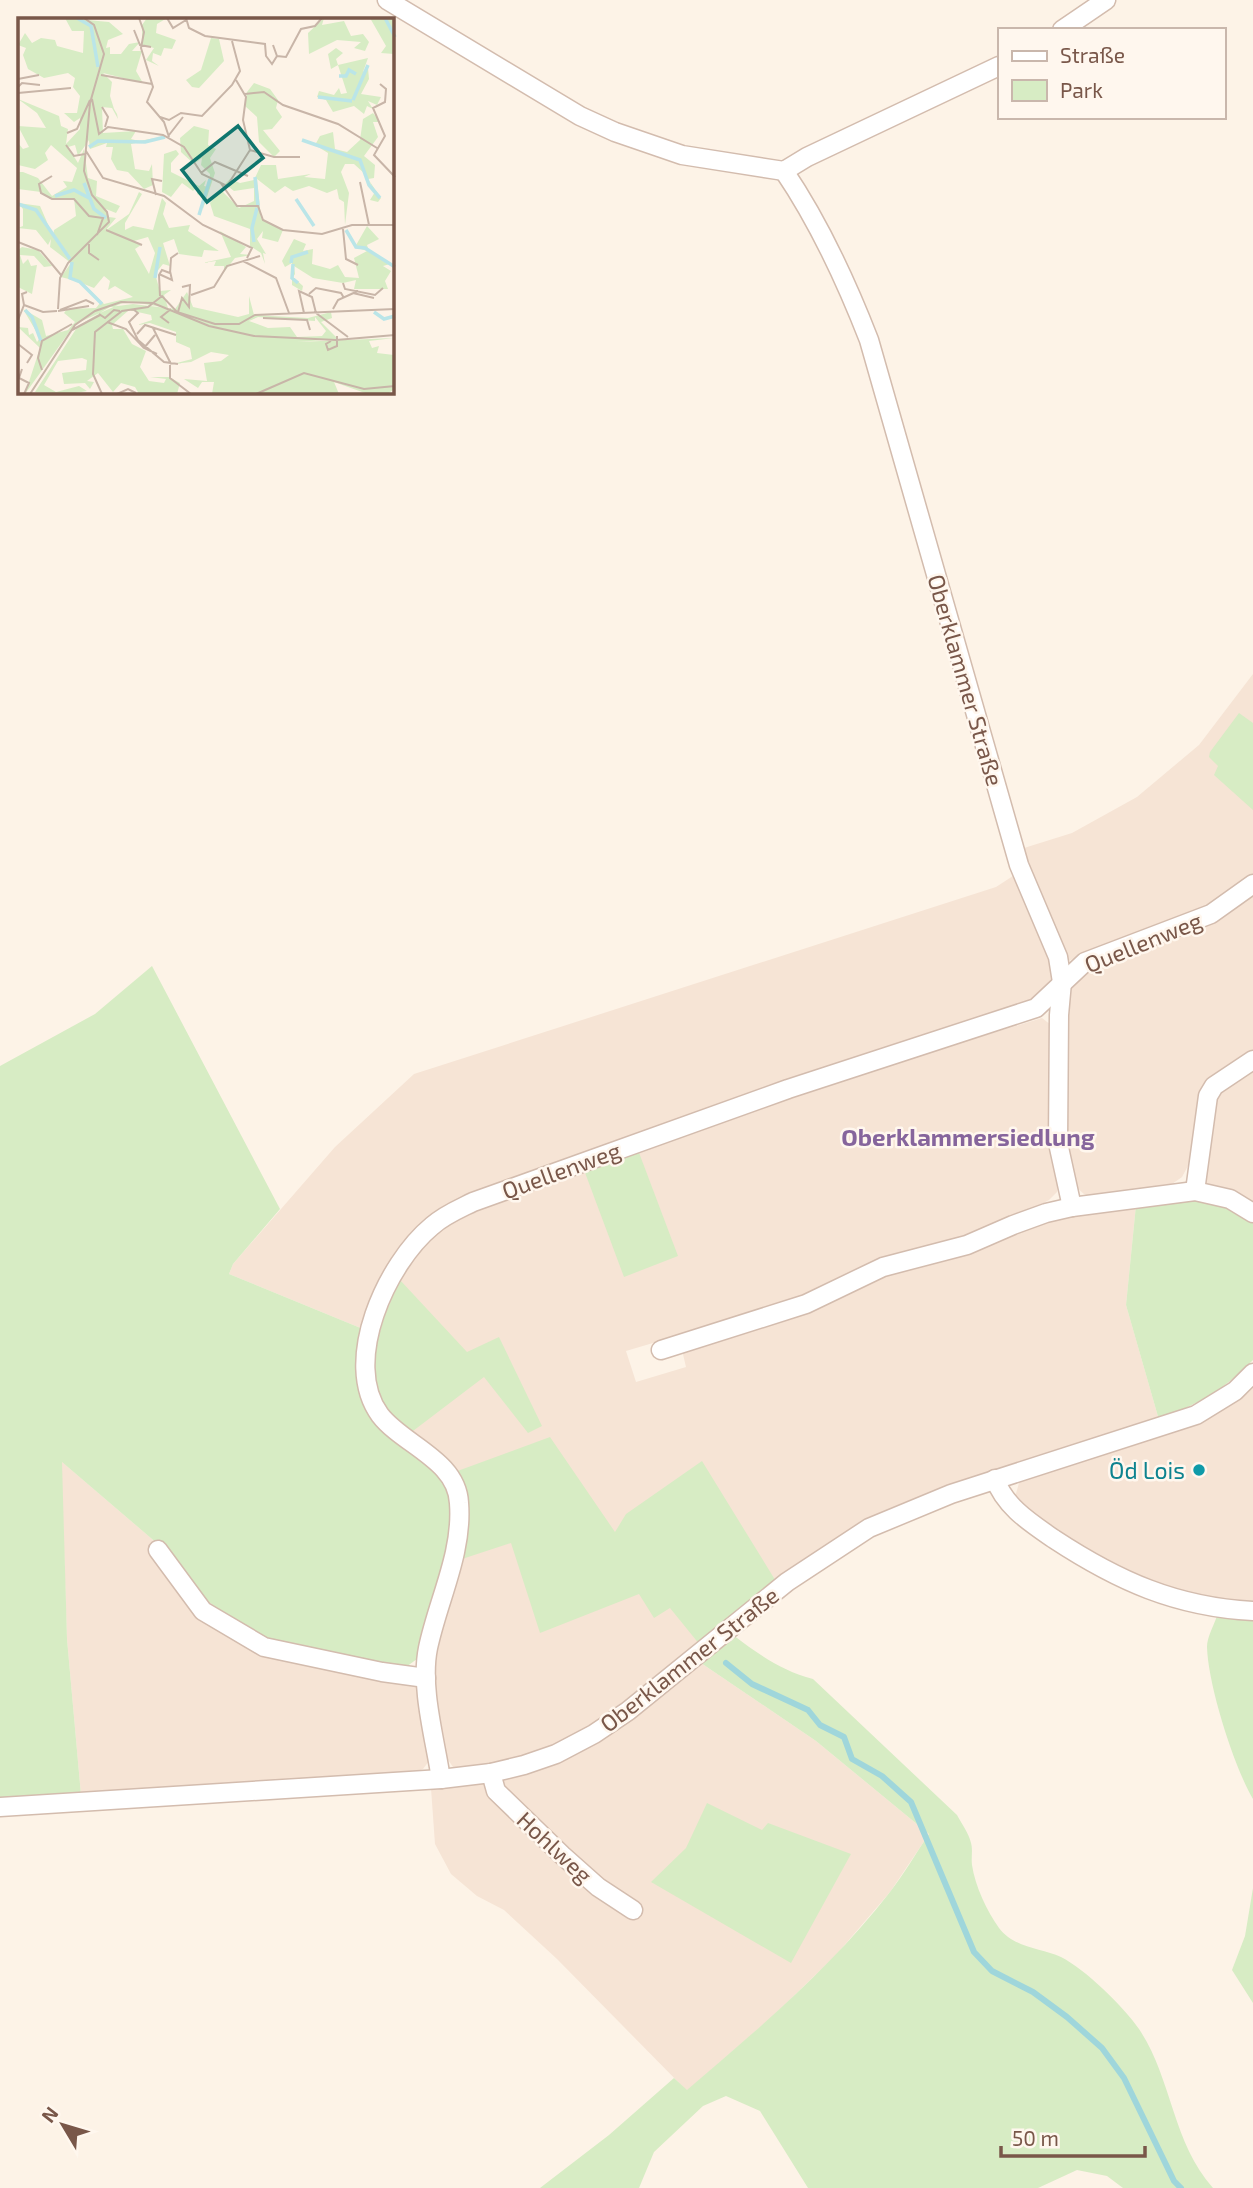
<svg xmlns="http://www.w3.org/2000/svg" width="1253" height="2188" font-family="'Exo 2',sans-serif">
<rect width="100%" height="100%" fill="#fdf3e7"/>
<g fill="#f6e4d5">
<path d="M1253 674V875L1227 896 1193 914 1068 961 1034 883 1024 848 1072 833 1137 797 1199 745Z"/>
<path d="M1016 874 1051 961 1055 979 1041 996 1023 1006 429 1220 363 1329 229 1274 233 1264 335 1147 414 1074 996 887Z"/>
<path d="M1253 895V1052L1204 1083 1189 1164 1182 1177 1172 1184 1161 1185 1094 1198 1084 1194 1074 1185 1065 1158 1068 991 1075 978 1092 966 1202 926Z"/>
<path d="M1042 1018 1051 1025 1059 1182 1057 1192 1049 1200 1017 1217 764 1310 626 1351 636 1382 686 1367 682 1350 837 1290 1034 1223 1136 1205 1126 1305 1159 1420 893 1509 620 1710 561 1743 515 1760 466 1769 453 1767 444 1754 435 1698 436 1650 464 1498 402 1429 385 1315 397 1285 417 1253 443 1228 476 1210 701 1128 852 1076Z"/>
<path d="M1253 1068V1205L1203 1186 1218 1089Z"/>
<path d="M1253 1385V1605L1175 1594 1127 1575 1042 1524 1015 1497 1019 1483 1027 1477Z"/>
<path d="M61 1461 159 1545 421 1689 429 1761 423 1769 411 1774 81 1795 67 1639Z"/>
<path d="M701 1663 816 1741 929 1834 890 1892 836 1955 772 2017 687 2091 557 1959 504 1910 477 1896 451 1874 435 1844 431 1788 520 1774Z"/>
</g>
<g fill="#d7ecc4">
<path d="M1239 713 1253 723V810L1214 775 1218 766 1209 757 1210 752Z"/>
<path d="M152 966 280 1209 233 1264 229 1274 363 1329C356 1359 354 1400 376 1425 388 1439 406 1446 419 1457 439 1472 453 1495 454 1520 454 1558 429 1621 417 1659L406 1667H385L259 1639 201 1596 159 1545 62 1462 67 1639 81 1795 0 1801V1066L95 1014Z"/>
<path d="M638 1150 678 1256 624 1277 584 1170Z"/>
<path d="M1182 1198 1233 1209 1253 1221V1360C1223 1391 1198 1403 1159 1420L1126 1305 1136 1205Z"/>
<path d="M400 1280 467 1352 499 1337 542 1426 528 1433 484 1377 409 1434 388 1416 376 1393 372 1358 385 1315Z"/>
<path d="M550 1437 615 1532 626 1514 702 1461 777 1583 700 1645 670 1608 654 1618 639 1594 540 1633 511 1543 459 1560 452 1473Z"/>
<path d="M1217 1616 1253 1619V1799C1234 1767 1208 1685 1207 1647 1207 1637 1214 1625 1217 1616Z"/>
<path d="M733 1635C758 1654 782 1671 813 1679L957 1815C962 1824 969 1834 971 1843 973 1850 971 1858 972 1865 975 1886 987 1911 999 1928 1014 1948 1041 1948 1061 1957 1085 1969 1124 2007 1139 2029 1172 2078 1172 2142 1213 2188H1123L1107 2176 1077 2170 1038 2188H808L760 2111 726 2096 703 2106 654 2152 639 2188H540L609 2135 674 2078 687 2090C758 2029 832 1967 890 1892 904 1874 916 1853 929 1834L816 1741 701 1663Z"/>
<path d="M707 1803 762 1830 768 1823 851 1854 791 1963 651 1882 686 1848Z"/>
<path d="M1253 1888V2003L1232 1970 1245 1936Z"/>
</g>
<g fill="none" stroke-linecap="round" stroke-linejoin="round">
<path stroke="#9fd6db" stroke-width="6" d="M726 1663 752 1684 808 1710 820 1725 844 1737 852 1759 882 1776 911 1802 974 1952 992 1971 1033 1992 1067 2017 1102 2048 1124 2078 1174 2181 1181 2188"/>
<defs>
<g id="minor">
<path d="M387 0 580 116 615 132 682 155 784 171 807 157 999 66"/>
<path d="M1062 30 1106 0"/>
<path d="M784 171C820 224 846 281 869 340L1019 865 1058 957 1062 982 1059 1015 1058 1143 1072 1207 1195 1191 1230 1199 1253 1213"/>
<path d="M1195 1191 1208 1096 1214 1086 1253 1060"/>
<path d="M661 1350 806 1304 883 1267 967 1245 1013 1225 1046 1213 1072 1207"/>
<path d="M995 1479C1005 1507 1031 1523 1054 1539 1118 1581 1176 1607 1253 1611"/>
<path d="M158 1550 203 1611 264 1647 382 1672 426 1678"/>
<path d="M491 1773 496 1791 562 1855 598 1887 633 1910"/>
<path d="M441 1779C435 1739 420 1687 428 1648 438 1600 463 1553 459 1503 457 1460 403 1445 380 1415 341 1362 387 1263 432 1226 444 1215 459 1209 473 1202L788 1089 1036 1008 1085 962 1211 914 1253 884"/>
<path d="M0 1807 441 1779 491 1773 524 1765 556 1754 594 1734 628 1711 787 1582 869 1528 951 1494 1196 1415 1235 1391 1253 1373"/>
</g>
</defs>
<use href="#minor" stroke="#d3bcae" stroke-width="21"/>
<use href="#minor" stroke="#fff" stroke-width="18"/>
</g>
<circle fill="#0f9aa8" stroke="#fff7ee" stroke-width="2.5" cx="1199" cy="1470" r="7"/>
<g text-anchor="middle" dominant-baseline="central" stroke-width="5" stroke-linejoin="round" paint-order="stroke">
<g font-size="23" fill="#795749" stroke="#fff7ee">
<text transform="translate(966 680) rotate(74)">Oberklammer Straße</text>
<text transform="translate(1143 942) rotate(-22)">Quellenweg</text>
<text transform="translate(561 1170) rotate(-20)">Quellenweg</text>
<text transform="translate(689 1659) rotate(-38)">Oberklammer Straße</text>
<text transform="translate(555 1847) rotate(43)">Hohlweg</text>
</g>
<g font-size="23" fill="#0d838f" stroke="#fff7ee" text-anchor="end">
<text x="1185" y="1470">Öd Lois</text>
</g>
<g font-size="24" font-weight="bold" fill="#86659c" stroke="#fff7ee">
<text x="968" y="1136">Oberklammersiedlung</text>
</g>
</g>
<g transform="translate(18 18)">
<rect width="376" height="376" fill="#fdf3e7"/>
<path d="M47 0 91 4 105 16 90 22 88 30 92 29V36H103L111 26 122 24 114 33H124L118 53 125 65 85 55 94 64 92 78 96 91 99 96 100 101 94 90 84 89 85 115 118 113 113 121 121 123 148 118 113 126 117 151 131 153 134 146 135 167 126 171 110 154 99 152 93 141 95 129H88L89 125 72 131 73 141 71 122 60 138 57 127 50 129 60 145 66 131 70 160 79 163 78 178 102 188 98 195 88 191 91 199 98 200 87 213 111 196 121 174 124 176 107 205V212L115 208 135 212 144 180 148 185 145 196 151 210 172 207 170 213 201 233 186 232 184 239 175 238 161 236 156 221 145 225 152 248 145 246 137 256 142 273 153 272 146 277 150 290 109 283 57 306 7 376 22 330 0 309 10 310 11 317 15 315 19 324 22 320 5 291 24 302 28 318 50 312 57 304 46 295 49 291 78 290 82 285 62 264 43 259 53 245 32 229 33 221 30 227 18 212 0 210 5 208V191L0 185 22 188 35 218 36 212 58 198 56 180 32 181 23 174 0 171V154H5L20 160 34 178 49 169 45 163 54 164 59 150 33 127 27 135 30 142 17 151 0 147V125L5 131 11 129 0 108 28 110 19 95 0 81 41 98 43 108 50 111 48 126 62 111V100L56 104 46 95H59L62 78 55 69 57 60 50 55 26 60 10 51 5 37 8 30 0 27 7 15 14 25 23 20 37 22 39 28 65 35 66 13H54ZM130 219 137 235 131 256 117 231 123 227 116 223ZM86 258 92 263 90 272 97 268 115 279 86 286 66 266 76 270ZM129 0H149L139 6 138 15 158 22 154 31 146 30 143 38 135 35 134 43 141 48 128 42 136 30 124 27V7ZM306 0 304 7 326 3 333 18 345 16 351 24 347 33 336 30 343 24 319 22 291 36 290 15ZM352 0H376V36L363 35 368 28ZM193 20 201 21 206 43 181 70 174 69 168 62 183 52ZM318 30 325 35 318 41 320 47 350 40 345 54 350 50 351 61 343 76 363 79 359 87 350 83 355 91 349 88 346 96 336 88 315 94 308 82 299 79 301 73 316 77 321 70 323 76 329 75 320 47 313 51 310 36ZM236 65 252 71 260 82 258 90 264 99 254 111 245 112 262 133 256 139 241 124 239 99 227 88 229 74ZM355 95 362 104H355L360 119 346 138 357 147 356 160 350 161 363 180 360 184 352 182 357 174 347 156 336 146H327L323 154 331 175 327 207 326 184 321 181 319 171 309 175 291 168 275 173 267 168 257 175 239 161 243 200 265 212 260 224 244 220 245 213 239 221 248 236 245 235 247 246 243 235 232 228V211L196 198 192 185 203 172 221 190 236 183V170L216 173 207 166 212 161 222 165 236 162 243 147H258L260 161 293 156 286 159 307 161 310 135 297 127 302 118 315 114 317 131 329 134 342 122 345 101ZM176 108 191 112 190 127 198 131 192 140 197 155 185 191 186 180 179 176 180 168 175 173 164 165 153 179 144 174 146 136 158 132 161 136 153 145V154L181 168 188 162 186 168 191 169 192 156 183 147 184 140 176 146 163 134 162 120ZM349 208 361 221 349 227 351 233 372 246 365 248 373 253 367 263 370 271H336L338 262 325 265 295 260 276 248 277 256 275 259 285 268 284 273 274 267V245L267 249 264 243 276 221 288 226 285 233 295 231 294 246 312 251 320 247 327 259 341 260 336 240 349 233 337 229ZM202 213 228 229 222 236 233 237 217 240 206 254V248H196L198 243 184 245 213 239ZM4 229 20 232 34 248 26 249 16 238 2 237 5 246 10 241 13 248 19 247 14 276 0 269V232ZM169 274 175 289 220 299 231 296V278L236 297 290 300 313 294 314 300 303 304 320 321 279 324 376 320 351 323 354 330 361 328 359 335 376 337V371L371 375H347L316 364 321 376H194L196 364H184L180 370 166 361 189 363 186 345 203 343 211 337 193 334 173 344 155 346 174 341 172 330 158 324V314L132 305 119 307 134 302 133 297 111 292 94 307 95 311H105L114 326 128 333 122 349 131 363 146 365 148 361 132 359H151L162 365 159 376H121L117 369 103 365 95 374 80 355 69 363 76 364 72 371 67 365 46 366 44 355 68 352 69 342 64 340 40 343 26 367 38 374 61 368 69 373 52 376 17 374 60 308 92 289 115 286 157 291ZM240 299 297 303V299L308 313 304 318 279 319 272 309 250 310 231 303Z" fill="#d7ecc4" fill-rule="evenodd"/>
<path fill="none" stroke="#bae5e8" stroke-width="3.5" d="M59 0 73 8 80 49M367 0 377 19M321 58H328L331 52 338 56M300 79 334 83M335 82 350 47M284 122 342 142 351 167 362 180M71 129 80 123 127 124 147 119M237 159 240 188M66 165 76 191 88 200M37 178 56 172 71 180M278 181 296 208M0 186 18 192 52 241M181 197 192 161M328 212 338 229 347 230 377 249M236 224 234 210 239 190M54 244 52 260 62 264 84 286M273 245 274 239 290 234M275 246 274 260 280 265M137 260 142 229M7 292 14 299 23 323M356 294 366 301 377 298"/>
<path fill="none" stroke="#c8b5a8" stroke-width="2" d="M121 0 126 14 123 30 135 69 129 84 146 104 151 119M149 0 155 10 168 2M168 0 171 10 187 18 247 26 248 38 254 46 259 38M116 12 122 27 133 29M255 27 259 38 268 39 283 11 297 8 304 0M83 57 134 66M0 61 21 57M218 62 228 79 225 102 232 132 256 139H282M362 66 368 71 367 84 355 90 367 118 356 137 377 159M0 69 4 65 22 67M0 75 53 70M227 76 246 74 265 87 320 106 359 130M74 81 81 116 90 109 145 117 166 129 184 156 209 168 232 132M84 89 90 99 87 109M142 99 151 102 163 95 184 98 214 67 222 53 214 23M49 115 59 111 72 82M151 117 165 99M48 127 56 138 67 136M68 133 85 160 146 178 185 207 234 230 229 240M183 155 197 144 230 158M34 158 21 166 23 175 34 181H56L71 198 85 200 79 217M202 164 219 188H240L245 202 265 212 304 216 334 207H377M342 164 351 207M138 177 134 161 144 163M325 211 328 241 340 247M88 212 124 227M0 224 23 233 43 257M71 226V235L81 242M225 243 258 260 271 295M141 256 154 262 152 253M325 265 327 271 357 277 365 270M335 275 356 280M291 276 298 270 323 275 326 280M173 277 196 269 209 248 242 238M142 278 141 257 144 252 152 255 153 240 160 235M6 287 25 294 39 293M40 291 42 260 50 245 91 204 89 194 74 177 66 153 72 85 86 36 76 7 66 0M115 291 120 295 111 304 120 322 146 344 160 346M315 291 320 282 340 273M42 292 68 282 76 286M40 293 71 288M160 294 164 280 171 289 172 267 164 269M286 295 281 273 294 279 298 295M298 295 330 319M81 296 87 300 96 292 102 293M245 300 289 302 292 312M0 302 6 287 4 276 9 274M89 304 108 311 126 330M151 305 143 299 153 291M135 310 153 346M54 312 82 297M119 316 127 307 158 317M137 317 126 330 139 336M313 323 308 326 310 332 319 328V318M0 326 14 337 9 345M152 347V360L173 376M4 351 1 360 11 365 6 376M24 352 20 340 24 323 54 306M12 376 57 307 77 293 103 284 135 285 191 308 236 318 318 322 377 317M84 376 75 356 77 314 104 293 130 289 144 278 159 294 197 306H221L237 297 377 291M99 376 110 371 118 375M238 376 286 355 346 371 377 368"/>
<path fill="#0f766e" fill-opacity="0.15" stroke="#0f766e" stroke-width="3.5" d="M220 108 245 140 189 184 164 152Z"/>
<rect width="376" height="376" fill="none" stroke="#795749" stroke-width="3.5"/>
</g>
<rect x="998" y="28" width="228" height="91" fill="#fff7ee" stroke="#c9b7ac" stroke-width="2"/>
<rect x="1012" y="51" width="35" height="10" fill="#ffffff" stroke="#c9b7ac" stroke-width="2"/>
<text x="1060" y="63" font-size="21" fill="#795749">Straße</text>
<rect x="1012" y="80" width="35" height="21" fill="#d7ecc4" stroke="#c9b7ac" stroke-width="2"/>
<text x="1060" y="98" font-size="21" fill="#795749">Park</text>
<g transform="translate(63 2125) rotate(308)" stroke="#fff7ee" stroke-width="5" paint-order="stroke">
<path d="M0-5L12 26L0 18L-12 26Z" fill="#795749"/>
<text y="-10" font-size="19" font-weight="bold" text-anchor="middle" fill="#795749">N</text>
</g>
<path d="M1001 2146v10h144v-10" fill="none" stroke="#795749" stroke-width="3.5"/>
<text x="1012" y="2146" font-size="21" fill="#795749" stroke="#fff7ee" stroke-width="5" paint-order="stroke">50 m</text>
</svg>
